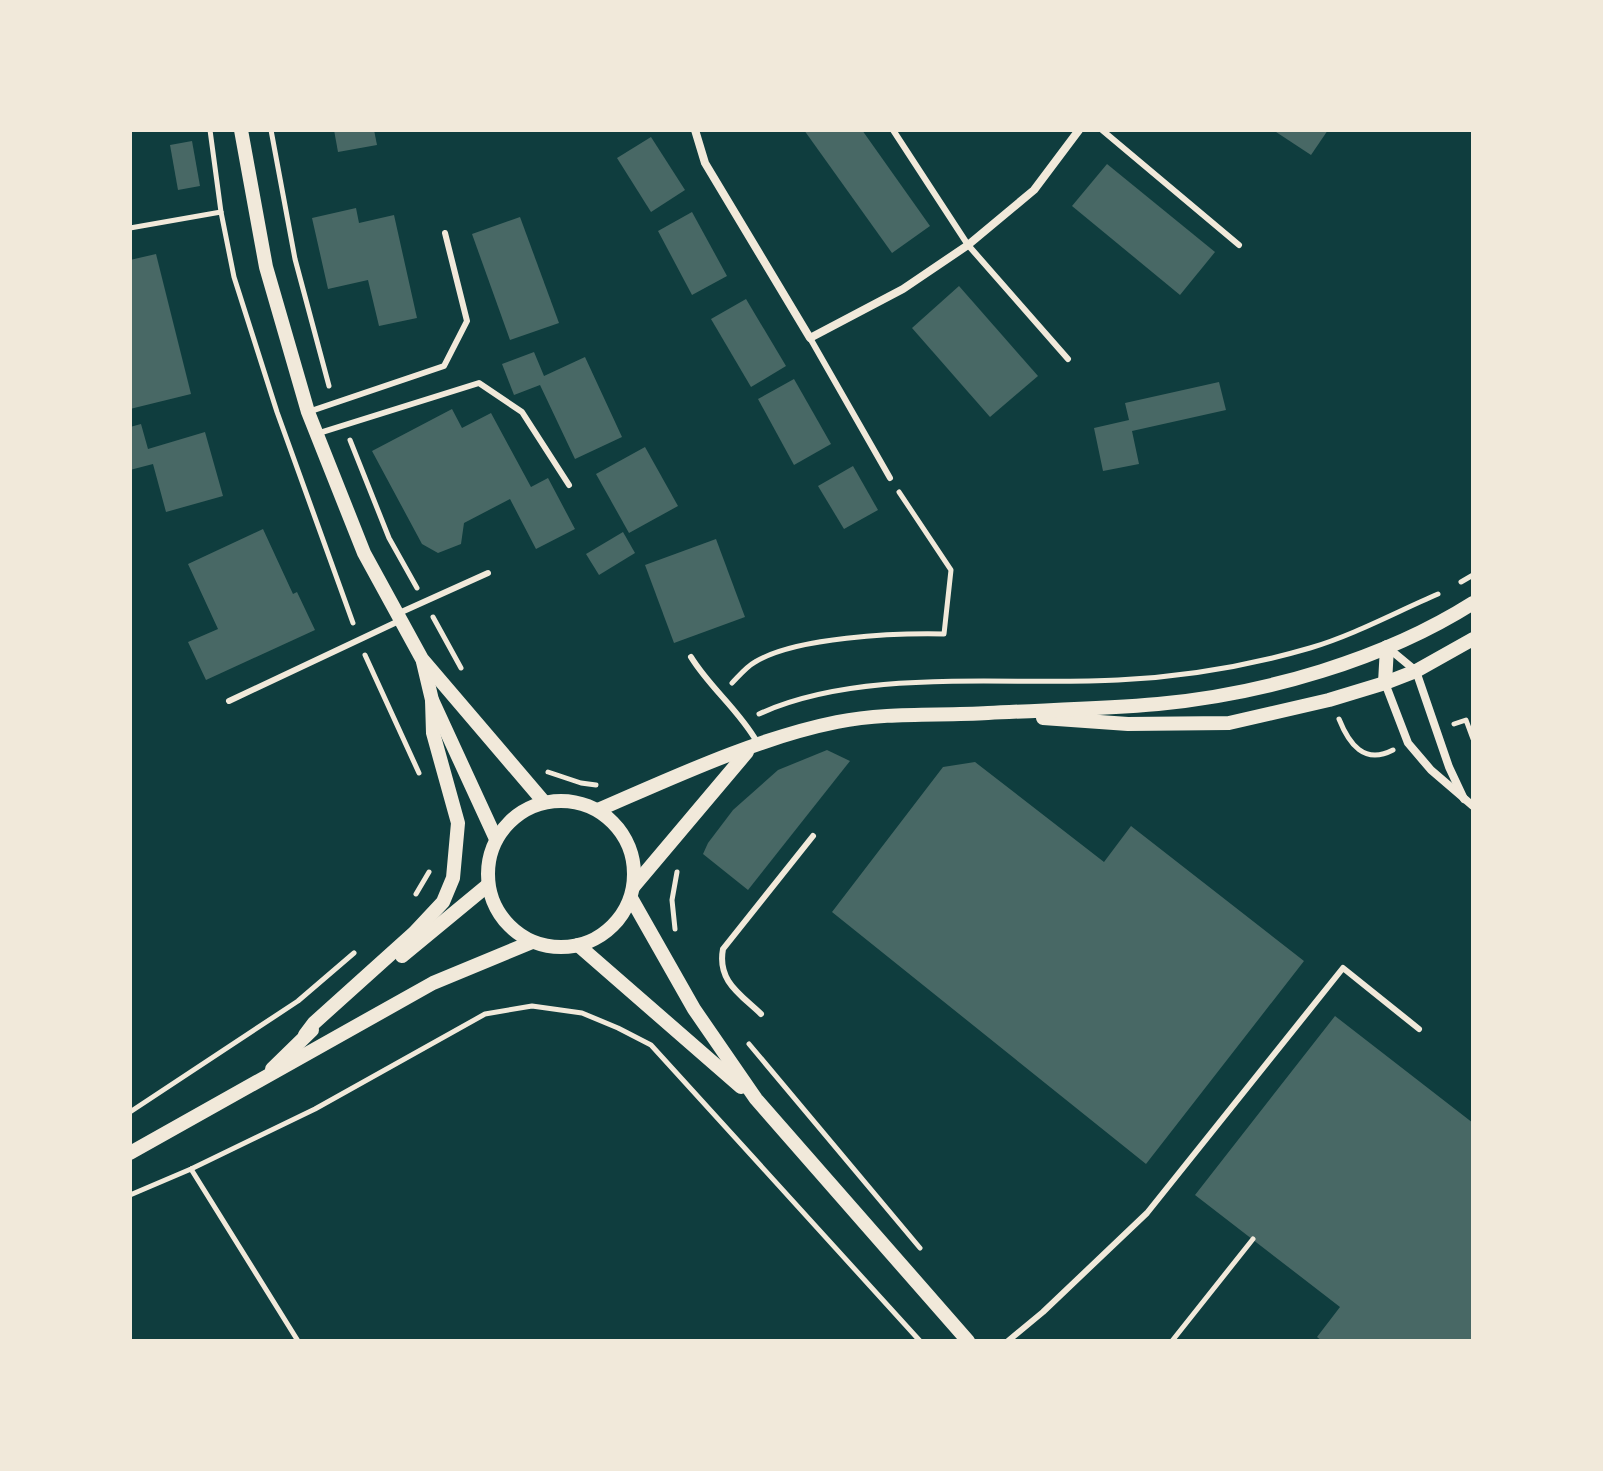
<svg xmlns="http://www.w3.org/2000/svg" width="1603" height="1471" font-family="Figtree,sans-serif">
<rect width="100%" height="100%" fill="#0f3d3e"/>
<g fill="#486865">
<path d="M334 130H374L377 145 338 152Z"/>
<path d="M804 130H862L930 226 892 253Z"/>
<path d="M1273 130H1328L1311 155Z"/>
<path d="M651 137 685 190 651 212 617 158Z"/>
<path d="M192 141 200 186 178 190 170 145Z"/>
<path d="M1107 164 1215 252 1180 295 1072 206Z"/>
<path d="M356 208 359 223 394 215 417 318 379 326 368 280 328 289 312 218Z"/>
<path d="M692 212 727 276 692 295 658 231Z"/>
<path d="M520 217 559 323 510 340 472 234Z"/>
<path d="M156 254 191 394 130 409V260Z"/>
<path d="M959 286 1038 376 990 417 912 328Z"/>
<path d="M746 299 786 366 751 387 711 319Z"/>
<path d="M534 352 544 376 585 357 622 437 575 459 540 385 514 395 502 364Z"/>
<path d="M794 379 831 444 794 465 758 399Z"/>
<path d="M1219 382 1226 410 1132 431 1139 464 1103 471 1094 428 1129 420 1125 403Z"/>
<path d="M452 409 462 428 491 413 531 487 548 478 575 529 536 549 510 499 464 523 461 544 438 553 422 544 372 451Z"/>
<path d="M141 424 148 449 205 432 223 496 166 512 153 464 130 470V427Z"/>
<path d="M645 447 678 506 629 533 596 474Z"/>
<path d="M853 466 878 510 844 529 818 486Z"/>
<path d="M263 529 293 594 297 592 315 630 206 680 188 642 218 629 188 564Z"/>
<path d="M623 532 635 553 599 575 586 554Z"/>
<path d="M716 539 745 617 674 643 645 565Z"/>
<path d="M827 750 850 761 748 890 703 854 708 843 733 810 778 770Z"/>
<path d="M975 762 1104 862 1131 826 1304 961 1146 1164 832 912 943 767Z"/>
<path d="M1335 1016 1473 1123V1341H1322L1317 1337 1340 1307 1195 1195Z"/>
</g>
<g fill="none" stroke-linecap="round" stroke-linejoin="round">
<g stroke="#f1e9da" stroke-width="5">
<path d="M210 130 221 212 234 277 277 412 353 623"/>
<path d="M271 130 295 259 329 386"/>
<path d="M130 228 221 212"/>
<path d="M350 440 389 538 417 588"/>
<path d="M1461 582 1473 575"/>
<path d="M433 617 461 668"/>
<path d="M365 655 419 773"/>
<path d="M732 683C739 676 746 667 755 662 796 637 895 633 944 634L951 570 899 492"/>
<path d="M759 714C861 667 1007 686 1118 680 1183 677 1248 666 1310 648 1354 635 1396 612 1438 594"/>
<path d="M1339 719C1349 744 1364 765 1393 750"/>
<path d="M1454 724 1466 720 1473 739"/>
<path d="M548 772 581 783 596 785"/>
<path d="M416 894 429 872"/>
<path d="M675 929 672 900 677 872"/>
<path d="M749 1044 920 1248"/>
<path d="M130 1112 298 1001 354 953"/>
<path d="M191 1169 298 1341"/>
<path d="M130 1195 191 1169 315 1109 485 1014 532 1006 582 1013 618 1028 651 1045 920 1341"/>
<path d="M1172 1341 1253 1239"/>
</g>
<g stroke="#f1e9da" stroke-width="6">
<path d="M893 130 968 245 1068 359"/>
<path d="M1102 130 1239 245"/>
<path d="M810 338 890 478"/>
<path d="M308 412 444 366 467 321 445 233"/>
<path d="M316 434 479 383 522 412 569 485"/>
<path d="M397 614 488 573"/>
<path d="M691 657C710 688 739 710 757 742"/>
<path d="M229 701 401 620"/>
<path d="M761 1014C740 994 717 981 723 949L813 836"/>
<path d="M1008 1341 1043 1312 1147 1213 1343 968 1419 1029"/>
</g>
<g stroke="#f1e9da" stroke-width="8">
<path d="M695 130 705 163 810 338 903 289 968 245 1034 190 1079 130"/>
<path d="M1387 647 1416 671 1449 767 1464 799"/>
<path d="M1385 683 1408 743 1431 770 1473 806"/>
</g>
<g stroke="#f1e9da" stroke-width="14">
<path d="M241 130 266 267 308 412 364 553 422 659 544 802"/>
<path d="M423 662 432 700 496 839"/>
<path d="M1385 683 1387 647"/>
<path d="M1043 718 1128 724 1229 723 1329 700 1385 683 1416 671 1473 639"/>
<circle cx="561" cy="874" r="73"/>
<path d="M598 810C672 778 757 738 837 722 887 712 937 716 988 713 1044 710 1101 709 1158 704 1264 694 1383 660 1473 603"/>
<path d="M634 886 747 752"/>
<path d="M631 898 694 1009 756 1099 968 1341"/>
<path d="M578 945 741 1087"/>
<path d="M402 956 488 885"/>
<path d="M305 1035 314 1023 414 933 443 902 453 878 458 823 433 733 432 700"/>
<path d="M272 1069 312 1030"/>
<path d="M130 1153 433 983 532 942"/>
</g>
</g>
<rect width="1603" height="1471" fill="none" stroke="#f1e9da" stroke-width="264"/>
</svg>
